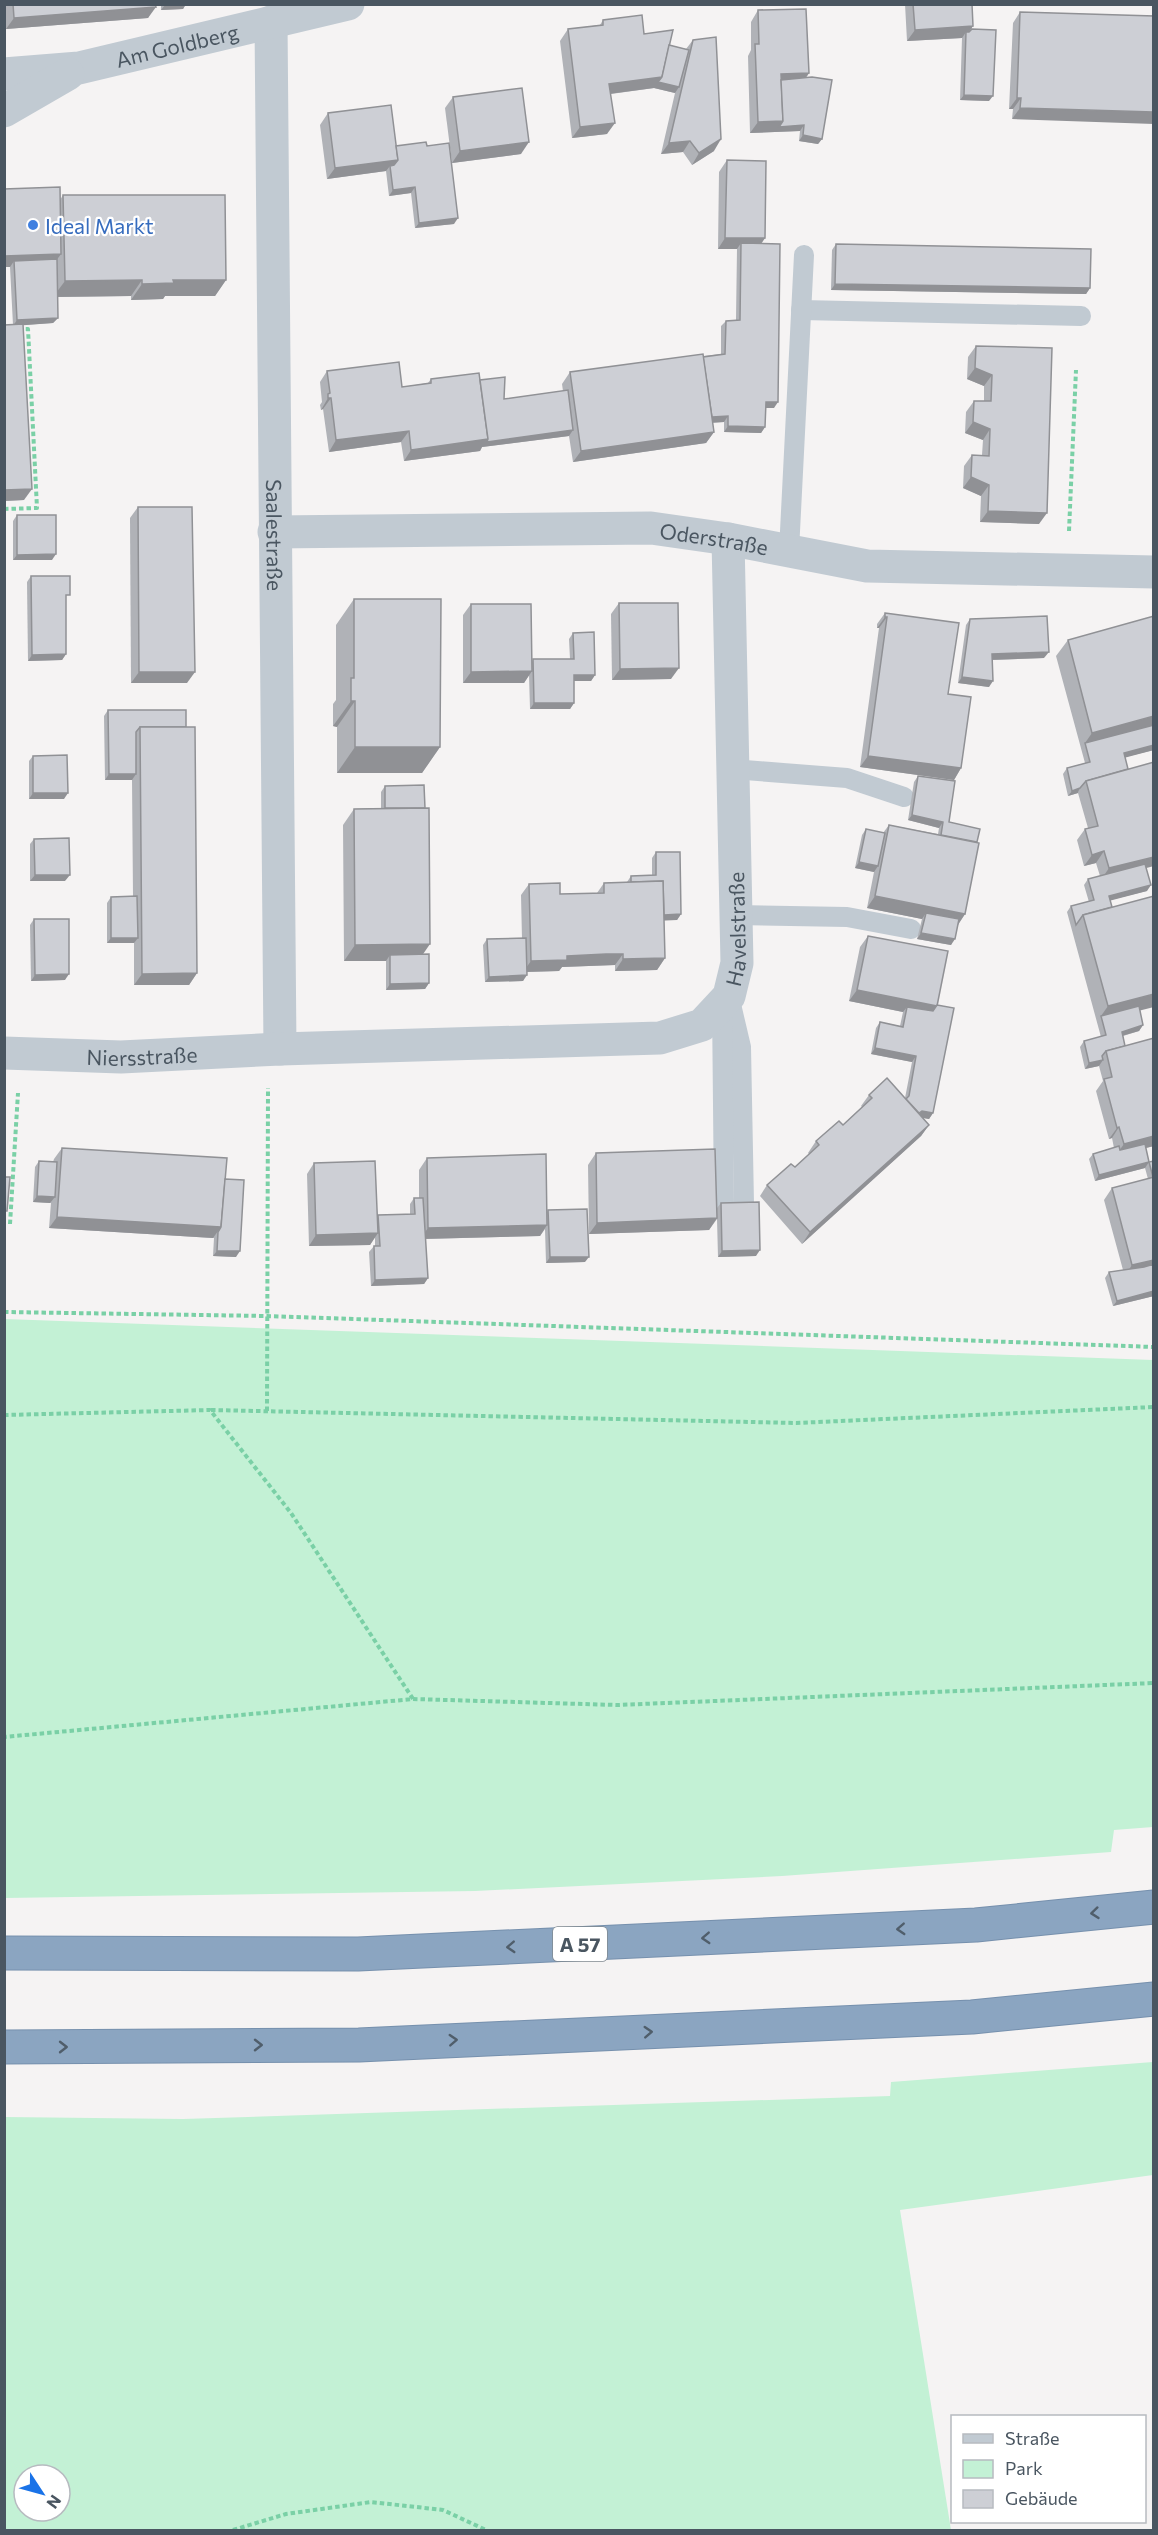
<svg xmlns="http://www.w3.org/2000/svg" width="1158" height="2535" font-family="Commissioner,sans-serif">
<rect width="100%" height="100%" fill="#f5f3f3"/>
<g fill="#c3f1d5" fill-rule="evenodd">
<path d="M5 1319 1153 1360V1827L1114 1830 1111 1852 782 1876 475 1891 5 1898Z"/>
<path d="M1153 2062V2175L900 2210 951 2530H5V2117L183 2119 890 2096 891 2082ZM24 2475H60V2511H24Z"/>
</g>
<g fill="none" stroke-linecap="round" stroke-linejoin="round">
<defs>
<g id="motorway">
<path d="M4 1953 358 1954 976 1925 1154 1907"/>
<path d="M4 2047 359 2045 972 2017 1154 1999"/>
</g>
</defs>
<use href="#motorway" stroke="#7690ad" stroke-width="35"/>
<g stroke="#7ad0a6" stroke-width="4" stroke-dasharray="4.5 3" stroke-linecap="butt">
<path d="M4 509 37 508 28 329H20"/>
<path d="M1069 531 1076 370"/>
<path d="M10 1224 18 1093"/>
<path d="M4 1312 267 1316 1154 1347"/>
<path d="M211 1410 796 1423 1154 1407"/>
<path d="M267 1411 268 1088"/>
<path d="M4 1415 210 1410 291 1513 413 1699 4 1737"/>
<path d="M413 1699 617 1705 1154 1683"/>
<path d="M233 2530 286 2514 371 2502 443 2510 486 2530"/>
</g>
<g stroke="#c1cad2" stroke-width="20">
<path d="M801 310 1081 316"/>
<path d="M789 551 804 255"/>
<path d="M732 769 847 778 904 797"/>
<path d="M736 915 847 917 911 929"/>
<path d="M729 996 741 1047 744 1204"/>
<path d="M722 1004 724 1205"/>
</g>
<g stroke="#c1cad2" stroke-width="33">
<path id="s1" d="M271 22 280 1049"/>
<path id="s2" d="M4 74 79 68 348 4"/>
<path d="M4 111 68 74"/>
<path id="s3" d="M274 532 651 528 728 539 867 566 1154 572"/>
<path id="s4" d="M4 1053 121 1057 280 1049 660 1038 702 1025 729 996 737 963 728 539"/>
</g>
<use href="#motorway" stroke="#8ba5c1" stroke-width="33"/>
</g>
<g fill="#b0b2b7">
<path d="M4 4H155L148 18 6 29Z"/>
<path d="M161 4H186L183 9 161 10Z"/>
<path d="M905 4H972V29L989 101 960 100 962 38 907 41Z"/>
<path d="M758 10 809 73 806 78 822 139 818 144 799 141 800 131 750 133 748 56 751 50V22Z"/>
<path d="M1020 12 1154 16 1012 119 1013 109H1009L1013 23Z"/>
<path d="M603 20 644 34 669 45 686 49 693 40 714 151 692 165 683 152 661 154 675 93 654 88 611 94 607 134 572 138 560 41 568 29 600 25Z"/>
<path d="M453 97 521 154 452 163 445 108Z"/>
<path d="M328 113 396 146H427L454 224 415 228 411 193 389 196 386 171 327 179 320 125Z"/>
<path d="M727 160 765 238 761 244 774 408H766L765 427 761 433 724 432V422L712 423 714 432 706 443 573 462 569 436 482 447 480 451 404 461 401 442 329 452 323 409 321 410 320 405 322 402 320 382 327 371 402 387 428 383 431 379 480 380 504 399 563 391 562 384 570 372 721 354V326L726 321 736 320 737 249H718L719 172Z"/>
<path d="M4 189 60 200 63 195 226 280 215 296H165L163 299 131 300V296L57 297 58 318 53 323 23 325 24 500 4 501V325H13L10 267H4Z"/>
<path d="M836 244 1090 288 1086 294 831 290 832 250Z"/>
<path d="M976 346 1052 348 1039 524 980 522 981 496 963 488 964 466 972 455H982L983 440 965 433 966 412 974 401H984V386L967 379 968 357Z"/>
<path d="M138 507 187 683H131L130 518Z"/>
<path d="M17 515 52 560H13V521Z"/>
<path d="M31 576 66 601V654L62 660 28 661 27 582Z"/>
<path d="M354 599 440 747 422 773H337V727L333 726V704L336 700V625Z"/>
<path d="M619 603 671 679 612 680 611 614Z"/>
<path d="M471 604 532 662 533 659H570L569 639 573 633 595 675 591 681H574V703L570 709H530L529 675 524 683H463V615Z"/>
<path d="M885 613 948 694 961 768 954 780 860 767 879 628H877V624Z"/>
<path d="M970 619 1044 658 992 660 989 687 958 683 966 625Z"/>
<path d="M1068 640 1154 750 1125 757 1146 868 1147 891 1110 900 1143 1025 1139 1031 1123 1036 1125 1046 1154 1038V1146L1146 1148 1149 1162 1154 1161V1296L1113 1306 1105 1278 1109 1272 1123 1270 1104 1200 1112 1188 1148 1179 1145 1168 1095 1181 1089 1159 1093 1154 1114 1148 1112 1138 1109 1139 1096 1091 1103 1081 1099 1066 1085 1069 1080 1047 1084 1041 1101 1037 1067 912 1071 906 1089 902 1084 885 1088 879 1100 876 1096 863 1084 866 1077 840 1085 829 1088 828 1078 793 1068 796 1063 774 1067 768 1085 763 1056 656Z"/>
<path d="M108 710 186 727 197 973 189 985H134V943H107V903L111 897 133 896 132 780H105L104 716Z"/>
<path d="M33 756 64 799H29V761Z"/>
<path d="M918 776 949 822 977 842 965 914 958 925 951 945 917 939 922 919 867 908 874 872 855 868 862 835 866 829 883 833 889 825 938 834 939 828 908 820 914 782Z"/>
<path d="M385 786 429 983 425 989 386 990V961H344L343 825 354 809 381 808V792Z"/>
<path d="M34 839 65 881H30V844Z"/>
<path d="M656 852 681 914 677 920H664L665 958 657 970 615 971V965L562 967 559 971 527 972 523 981 485 982 483 945 487 939H522L521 895 529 884 560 894 597 893 604 883 627 882 631 876 652 875V858Z"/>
<path d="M34 919 65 980 31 981 30 925Z"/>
<path d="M868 936 937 1005 933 1113 929 1119 923 1118 929 1125 921 1136 802 1244 760 1196 767 1185 795 1167 809 1154 808 1153 816 1141 843 1125 862 1107 861 1106 869 1095 905 1098 912 1062 871 1054 876 1028 880 1022 900 1026 903 1012 849 1001 860 947Z"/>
<path d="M62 1148 225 1179 236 1257 213 1256 214 1238H213L49 1228 51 1203 33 1202 35 1167 39 1161 53 1162 54 1159Z"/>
<path d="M596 1153 717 1208 721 1203 756 1256 718 1257 717 1219 709 1230 589 1234 588 1165Z"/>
<path d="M427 1158 547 1212 548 1210 585 1262 546 1263 545 1229 540 1236 425 1239 428 1278 424 1284 371 1286 369 1252 374 1246H375V1237L370 1245 309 1246 307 1174 314 1163 377 1217 378 1215 410 1214V1204L414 1198H419V1170Z"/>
</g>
<g fill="#909195">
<path d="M186 4 183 9 161 10 165 5Z"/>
<path d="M156 7 148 18 6 29 14 18Z"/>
<path d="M973 26 966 36V32L962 38 907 41 915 30Z"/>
<path d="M809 73 801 84 777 80 781 74Z"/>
<path d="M662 77 679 87 675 93 654 88 601 95 609 84Z"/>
<path d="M964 95 993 96 989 101 960 100Z"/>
<path d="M1017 98H1021L1013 109H1009Z"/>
<path d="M1020 108 1154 112V124L1012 119Z"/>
<path d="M783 121 804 125 800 131 750 133 758 122Z"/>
<path d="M615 123 607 134 572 138 580 127Z"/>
<path d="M803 135 822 139 818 144 799 141Z"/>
<path d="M721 139 714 151 692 165 699 153Z"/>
<path d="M690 141 683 152 661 154 669 143Z"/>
<path d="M529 142 521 154 452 163 460 151Z"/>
<path d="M398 160 390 170V166L386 171 327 179 335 168Z"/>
<path d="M415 187 411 193 389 196 393 190Z"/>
<path d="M458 218 454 224 415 228 419 223Z"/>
<path d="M725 238H765L757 249 741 243 737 249H718Z"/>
<path d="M61 254 53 265 14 261 10 267H4V256Z"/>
<path d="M142 280 131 296 53 297 65 281Z"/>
<path d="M173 280H226L215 296H165L163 299 131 300 142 284Z"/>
<path d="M835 284 1090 288 1086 294 831 290Z"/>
<path d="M58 318 53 323 13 326 17 320Z"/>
<path d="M975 368 992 375 984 386 967 379Z"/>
<path d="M328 398H331L323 409 321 410Z"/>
<path d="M766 402H778L774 408H762Z"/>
<path d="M728 416 724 422 703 423 707 417Z"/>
<path d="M973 422 990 429 983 440 965 433Z"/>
<path d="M728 426 765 427 761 433 724 432Z"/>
<path d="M573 430 569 436 482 447 480 451 404 461 411 450 488 439Z"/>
<path d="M409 431 401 442 329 452 336 440Z"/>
<path d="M714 432 706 443 573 462 581 451Z"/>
<path d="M971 477 989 485 981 496 963 488Z"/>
<path d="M32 489 24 500 4 501V490Z"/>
<path d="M988 511 1047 513 1039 524 980 522Z"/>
<path d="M56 554 52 560H13L17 555Z"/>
<path d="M885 617H887L879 628H877Z"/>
<path d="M1049 652 1044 658 988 660 992 654Z"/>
<path d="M66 654 62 660 28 661 32 655Z"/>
<path d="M679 668 671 679 612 680 620 669Z"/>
<path d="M532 671 524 683H463L471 672Z"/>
<path d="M139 672H195L187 683H131Z"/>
<path d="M574 675H595L591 681H570Z"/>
<path d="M962 677 993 681 989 687 958 683Z"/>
<path d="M351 701H355L337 727 333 726Z"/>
<path d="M534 703H574L570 709H530Z"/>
<path d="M1154 716V729L1085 743 1092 733Z"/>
<path d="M1154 745V750L1120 759 1124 753Z"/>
<path d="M355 747H440L422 773H337Z"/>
<path d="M868 756 961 768 954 780 860 767Z"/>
<path d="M109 774H136L132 780H105Z"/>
<path d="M1080 788 1078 792V793L1068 796 1072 791Z"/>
<path d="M33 793H68L64 799H29Z"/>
<path d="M912 815 943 822 939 828 908 820Z"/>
<path d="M1104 851 1096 863 1084 866 1092 855Z"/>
<path d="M1154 857V866L1101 880 1109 868Z"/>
<path d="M859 862 878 866 874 872 855 868Z"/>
<path d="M35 875H70L65 881H30Z"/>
<path d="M1151 885 1147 891 1105 902 1109 896Z"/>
<path d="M875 896 965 914 957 926 926 913 922 919 867 908Z"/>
<path d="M681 914 677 920 655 921 659 915Z"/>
<path d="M921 933 955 939 951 945 917 939Z"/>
<path d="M111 938H138L134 943H107Z"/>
<path d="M430 944 419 960 390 955 386 961H344L355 945Z"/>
<path d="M606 954H623L615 965 562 967 559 971 523 972 531 961 567 956Z"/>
<path d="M665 958 657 970 615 971 623 959Z"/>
<path d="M197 973 189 985H134L142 974Z"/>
<path d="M69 974 65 980 31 981 35 975Z"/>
<path d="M527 975 523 981 485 982 489 977Z"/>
<path d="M429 983 425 989 386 990 390 984Z"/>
<path d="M857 990 937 1006 929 1017 907 1007 903 1012 849 1001Z"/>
<path d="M1154 994V1007L1102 1020 1101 1016 1108 1006Z"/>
<path d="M1143 1025 1139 1031 1118 1037 1122 1032Z"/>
<path d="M875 1048 916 1056 912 1062 871 1054Z"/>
<path d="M1103 1060 1099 1066 1085 1069 1089 1063Z"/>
<path d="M922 1111 933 1113 929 1119 918 1117 910 1124Z"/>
<path d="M929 1125 921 1136 802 1244 810 1232Z"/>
<path d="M1119 1127 1112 1138 1109 1139 1117 1128Z"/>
<path d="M1154 1136V1146L1116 1155 1124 1144Z"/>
<path d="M1149 1162 1145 1168 1095 1181 1099 1175Z"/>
<path d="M37 1196 55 1197 50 1203 33 1202Z"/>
<path d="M57 1217 221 1227 213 1238 49 1228Z"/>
<path d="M717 1218 709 1230 589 1234 597 1223Z"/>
<path d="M547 1225 540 1236 420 1239 428 1228Z"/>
<path d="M378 1233 370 1245 309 1246 316 1235Z"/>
<path d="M760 1250 756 1256 718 1257 722 1251Z"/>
<path d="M217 1251H240L236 1257 213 1256Z"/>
<path d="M550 1257H589L585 1262 546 1263Z"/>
<path d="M1154 1260V1269L1124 1277 1132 1265Z"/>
<path d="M428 1278 424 1284 371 1286 375 1280Z"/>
<path d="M1154 1291V1296L1113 1306 1117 1301Z"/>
</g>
<g fill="#cdcfd5" stroke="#909195" stroke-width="1.5">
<path d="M13 4H155L156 7 14 18Z"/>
<path d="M913 4H972L973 26 915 30Z"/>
<path d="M806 9 809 73 781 74 783 121 758 122 755 44H759L758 10Z"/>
<path d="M1020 12 1154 16V112L1020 108 1021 98H1017Z"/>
<path d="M642 15 644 34 673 30 662 77 609 84 615 123 580 127 568 29 603 25V20Z"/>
<path d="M972 29 996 30 993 96 964 95 966 32H969Z"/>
<path d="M716 37 721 139 699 153 690 141 669 143 693 40Z"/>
<path d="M669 45 689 50 679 87 658 82 662 77Z"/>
<path d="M812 77 832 80 822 139 803 135 804 125 779 127 783 121 781 80Z"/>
<path d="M522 88 529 142 460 151 453 97Z"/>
<path d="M391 105 398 160 335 168 328 113Z"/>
<path d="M426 142 427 146 449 143 458 218 419 223 415 187 393 190 390 166 394 165 398 160 396 146Z"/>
<path d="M727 160 766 161 765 238H725Z"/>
<path d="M60 187 61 254 4 256V189Z"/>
<path d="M63 195H225L226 280H173L174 283 142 284V280L65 281Z"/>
<path d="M741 243 780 244 778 402H766L765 427 728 426V416L712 417 703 357 725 354 726 321 740 320Z"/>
<path d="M836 244 1091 249 1090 288 835 284Z"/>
<path d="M57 259 58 318 17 320 14 261Z"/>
<path d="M23 324 32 489 4 490V325Z"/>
<path d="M976 346 1052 348 1047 513 988 511 989 485 971 477 972 455 989 456 990 429 973 422 974 401H991L992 375 975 368Z"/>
<path d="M703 354 714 432 581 451 570 372Z"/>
<path d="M399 362 402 387 431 383V379L479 373 488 439 411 450 409 431 336 440 331 398H328V394L330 393 327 371Z"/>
<path d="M505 377 504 399 568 390 573 430 487 442 488 439 480 380Z"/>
<path d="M138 507H192L195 672H139Z"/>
<path d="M17 515H56V554L17 555Z"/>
<path d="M31 576H70V595H66V654L32 655Z"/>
<path d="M354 599H441L440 747H355V701H351V678H354Z"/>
<path d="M619 603H678L679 668 620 669Z"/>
<path d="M471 604H531L532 671 471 672Z"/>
<path d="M885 613 959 623 948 694 971 697 961 768 868 756 887 617H885Z"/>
<path d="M1047 616 1049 652 992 654 993 681 962 677 970 619Z"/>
<path d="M1154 616V716L1092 733 1068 640Z"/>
<path d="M594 632 595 675H574V703H534L533 659H574L573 633Z"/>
<path d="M108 710H186V727H140L136 732V774H109Z"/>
<path d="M1154 725V745L1124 753 1128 769 1086 781 1080 788 1072 791 1067 768 1090 762 1085 743Z"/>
<path d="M140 727H195L197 973 142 974Z"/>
<path d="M67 755 68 793H33V756Z"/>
<path d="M1154 762V857L1109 868 1104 851 1092 855 1085 829 1098 826 1086 781Z"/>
<path d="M918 776 955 781 949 822 980 829 977 842 941 835 943 822 912 815Z"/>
<path d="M424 785 425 808H385V786Z"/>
<path d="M429 808 430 944 355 945 354 809Z"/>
<path d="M889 825 979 843 965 914 875 896Z"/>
<path d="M866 829 885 833 878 866 859 862Z"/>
<path d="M69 838 70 875H35L34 839Z"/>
<path d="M656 852H680L681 914 664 915 663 881 631 882V876L656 875Z"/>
<path d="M1145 864 1151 885 1109 896 1112 907 1083 915 1076 925 1071 906 1094 900 1088 879Z"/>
<path d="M663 881 665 958 623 959V954H606L567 956V960L531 961 529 884 560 883V894L604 893V883Z"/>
<path d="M137 896 138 938H111V897Z"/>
<path d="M1154 896V994L1108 1006 1083 915Z"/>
<path d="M926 913 959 919 955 939 921 933Z"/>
<path d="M34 919H69V974L35 975Z"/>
<path d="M868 936 948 951 937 1006 857 990Z"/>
<path d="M526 938 527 975 489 977 487 939Z"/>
<path d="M429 954V983L390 984V955Z"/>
<path d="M937 1005 954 1008 933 1113 922 1111 919 1113 906 1099 909 1096 916 1056 875 1048 880 1022 903 1027 907 1007 933 1011Z"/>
<path d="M1139 1006 1143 1025 1122 1032 1125 1046 1106 1051 1102 1056 1103 1060 1089 1063 1084 1041 1106 1035 1101 1016Z"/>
<path d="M1154 1038V1136L1124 1144 1119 1127 1117 1128 1104 1079 1112 1077 1106 1051Z"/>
<path d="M887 1078 929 1125 810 1232 767 1185 791 1164 795 1167 819 1145 816 1141 839 1121 843 1125 872 1098 869 1095Z"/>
<path d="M1145 1144 1149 1162 1099 1175 1093 1154 1119 1146 1120 1150Z"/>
<path d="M62 1148 227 1158 221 1227 57 1217Z"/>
<path d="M715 1149 717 1218 597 1223 596 1153Z"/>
<path d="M546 1154 547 1225 428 1228 427 1158Z"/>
<path d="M39 1161 57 1162 55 1197 37 1196Z"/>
<path d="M375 1161 378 1233 316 1235 314 1163Z"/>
<path d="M1154 1161V1177H1153L1149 1162Z"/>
<path d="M4 1177H10L7 1211H4Z"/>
<path d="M1154 1177V1260L1132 1265 1112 1188Z"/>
<path d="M225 1179 244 1180 240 1251H217L218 1232 221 1227Z"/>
<path d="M414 1198H423L428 1278 375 1280 374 1246H380L378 1215 415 1214Z"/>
<path d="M759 1202 760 1250 722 1251 721 1203Z"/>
<path d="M587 1209 589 1257H550L548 1210Z"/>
<path d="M1154 1264V1291L1117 1301 1109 1272 1144 1267Z"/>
</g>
<defs><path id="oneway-chevron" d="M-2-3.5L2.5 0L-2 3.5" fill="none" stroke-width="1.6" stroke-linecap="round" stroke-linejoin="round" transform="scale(1.5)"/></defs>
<g stroke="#505e6b">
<use href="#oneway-chevron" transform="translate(1095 1913) rotate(174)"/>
<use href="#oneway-chevron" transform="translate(901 1929) rotate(177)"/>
<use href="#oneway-chevron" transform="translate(706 1938) rotate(177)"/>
<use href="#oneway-chevron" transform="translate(511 1947) rotate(177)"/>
<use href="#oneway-chevron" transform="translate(648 2032) rotate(-3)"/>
<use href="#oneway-chevron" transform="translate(453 2040) rotate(-3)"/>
<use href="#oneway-chevron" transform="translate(258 2045)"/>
<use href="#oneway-chevron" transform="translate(63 2047)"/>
</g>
<circle fill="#3f7fe0" stroke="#fff" stroke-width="2" cx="33" cy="225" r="6"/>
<g text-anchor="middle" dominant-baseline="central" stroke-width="4.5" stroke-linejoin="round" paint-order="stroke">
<rect fill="#fff" stroke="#808990" stroke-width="1.5" x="553" y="1927" width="54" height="34" rx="4.5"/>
<g font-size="20" font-weight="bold" fill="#4a5661">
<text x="580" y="1944">A 57</text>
</g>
<g font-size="21" fill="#4a5661" stroke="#fff">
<text stroke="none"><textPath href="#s2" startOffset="176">Am Goldberg</textPath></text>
<text stroke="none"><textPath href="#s1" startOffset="513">Saalestraße</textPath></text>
<text stroke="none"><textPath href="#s3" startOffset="441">Oderstraße</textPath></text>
<text stroke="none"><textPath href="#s4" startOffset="808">Havelstraße</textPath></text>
<text stroke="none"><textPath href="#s4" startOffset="138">Niersstraße</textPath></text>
</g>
<g font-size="21" fill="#366cbe" stroke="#fff" text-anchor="start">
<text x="45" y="225">Ideal Markt</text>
</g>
</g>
<rect width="1158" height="2535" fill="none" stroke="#4a5661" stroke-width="12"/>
<rect x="951" y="2415" width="195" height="108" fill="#ffffff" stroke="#b7bbc0" stroke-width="1.5"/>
<rect x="963" y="2434" width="30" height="9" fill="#c1cad2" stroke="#b7bbc0" stroke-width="1.5"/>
<text x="1005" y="2445" font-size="18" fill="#4a5661">Straße</text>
<rect x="963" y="2460" width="30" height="18" fill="#c3f1d5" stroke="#b7bbc0" stroke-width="1.5"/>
<text x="1005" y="2475" font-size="18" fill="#4a5661">Park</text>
<rect x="963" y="2490" width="30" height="18" fill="#cdcfd5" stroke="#b7bbc0" stroke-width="1.5"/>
<text x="1005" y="2505" font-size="18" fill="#4a5661">Gebäude</text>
<g transform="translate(42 2493) rotate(126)"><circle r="28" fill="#ffffff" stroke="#b7bbc0" stroke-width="1.5"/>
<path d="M0-4.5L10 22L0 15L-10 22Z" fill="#1a73e8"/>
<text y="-9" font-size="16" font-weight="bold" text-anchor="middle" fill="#4a5661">N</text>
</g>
</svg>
